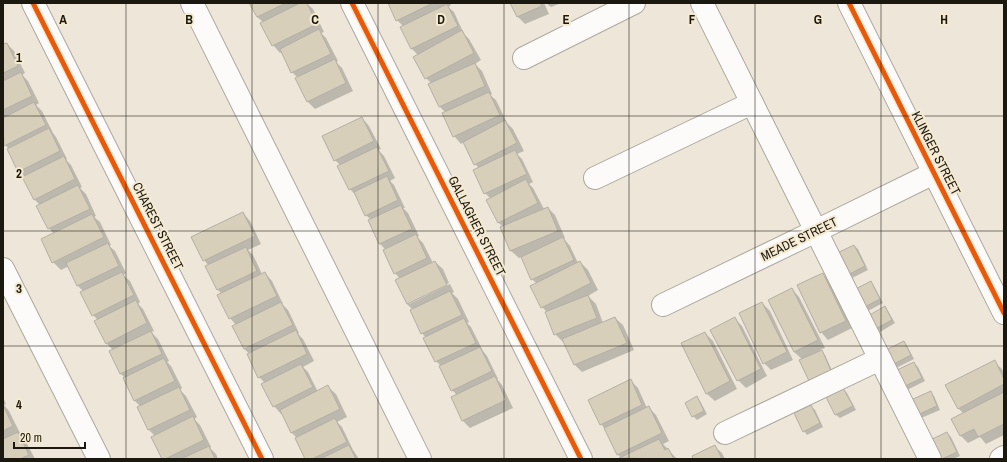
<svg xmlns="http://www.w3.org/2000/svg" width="1007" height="462" font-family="'Archivo Narrow',sans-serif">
<rect width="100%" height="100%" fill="#ede6d9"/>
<g fill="#0003">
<path d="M251 3H308L307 4 313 9 324 32 321 33 326 38 338 61 336 62 342 68 353 91 315 109 308 102 298 78 292 72 282 52 280 53 273 45 263 22 257 17Z"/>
<path d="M389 3H450L451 5 448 7 454 12 464 34 469 39 481 60 475 64 482 71 492 94 490 95 496 100 507 123 513 129 524 151 517 154 522 159 533 182 529 184 533 188 544 209 548 208 555 215 565 238 564 239 570 246 578 263 580 262 588 270 598 290 588 296 596 304 603 323 615 318 623 325 634 350 582 372 575 365 565 341 563 342 555 334 547 312 542 307 537 284 532 279 522 257 519 258 511 251 501 228 503 227 499 223 487 201 491 199 485 193 479 168 475 164 464 142 461 144 454 136 445 112 440 107 429 84 431 83 426 78 418 55 412 49 401 28 404 27 397 20Z"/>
<path d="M511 3H544L549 14 525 24 518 17Z"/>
<path d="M546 3H561L551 7Z"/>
<path d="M7 44 14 51 25 73 22 75 28 81 39 103 36 105 42 111 53 133 56 137 67 159 66 160 71 165 82 187 80 188 86 194 96 216 94 217 100 222 111 245 109 246 115 251 126 273 123 275 130 281 140 302 138 304 143 309 154 331 151 332 158 339 169 361 167 362 171 366 182 388 180 390 186 396 197 417 194 419 200 425 211 447 210 448 216 454 218 459H163L155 436 149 430 138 408 141 407 135 401 125 378 121 374 110 351 113 350 106 343 98 320 93 315 84 292 78 286 69 266 61 270 53 262 54 234 49 228 40 205 34 199 25 177 19 171 8 148 3 142V46Z"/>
<path d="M362 118 369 126 381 149 378 150 384 156 395 178 390 181 394 185 405 208H403L408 213 419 236 417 237 423 243 433 263 435 262 443 269 449 283 409 302V304L450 284 454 292 452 293 458 299 469 322 467 323 471 327 483 351 487 356 498 379H497L502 385 513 408 470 428 463 421 452 397 457 395 452 390 441 366 436 361 426 338 422 333 411 311 413 310 407 304 400 279 395 273 386 250 380 244 369 221 371 220 366 215 357 197 350 189 341 166 335 160Z"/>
<path d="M243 213 250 221 261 244 248 250 253 255 262 274 265 273 272 281 283 304H282L288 310 299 333 298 334 303 339 314 361 303 367 308 372 318 392 328 387 336 394 347 417 337 422 342 427 353 450 359 459H306L297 438 292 433 282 413 281 414 274 406 265 383 259 377 250 354 244 349 236 325 230 318 222 294 218 290 209 266 204 260Z"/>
<path d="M854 246 858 249 868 270 848 280Z"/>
<path d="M823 274 830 282 852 328 828 340 821 332Z"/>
<path d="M871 282 874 286 883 303 866 312 862 309Z"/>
<path d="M792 289 799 297 825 348 820 350 825 355 835 377 803 360 794 352Z"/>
<path d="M762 303 770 311 793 360 771 370 764 363Z"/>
<path d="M885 307 888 311 895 323 880 332 876 328Z"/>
<path d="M734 318 742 326 767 376 746 388 738 380Z"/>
<path d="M705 333 713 341 737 389 715 401 707 394 682 344Z"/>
<path d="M904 342 907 346 914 359 896 368 892 364Z"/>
<path d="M994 362 1002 369 1004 373V435L986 444 980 437 968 443 961 436 952 420 964 414 958 408Z"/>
<path d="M914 363 918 367 925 381 907 390 904 386Z"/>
<path d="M630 380 638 388 647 408 648 407 656 415 669 441 663 444 677 459H620L622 458 618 455 605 429 601 424Z"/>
<path d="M843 389 847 393 856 410 840 418 836 415 827 397Z"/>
<path d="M930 393 934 396 940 410 921 418 918 414Z"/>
<path d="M3 397 6 404 4 405 9 411 20 433 19 434 25 440 35 459H3Z"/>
<path d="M696 398 700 401 707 414 697 420 693 416Z"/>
<path d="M811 406 815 410 823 427 807 435 804 431Z"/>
<path d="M947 433 951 437 960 456 953 459H937Z"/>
<path d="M714 446 722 453 725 459H694Z"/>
</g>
<g fill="#d8cfbb" stroke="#b4afa5">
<path d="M249 3H286L257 17Z"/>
<path d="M300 3H307L317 24 272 46 260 23Z"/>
<path d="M388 3H433L396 21Z"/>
<path d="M510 3H540L542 6 517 17Z"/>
<path d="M447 4 458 26 411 49 400 27Z"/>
<path d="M319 29 331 54 291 73 280 49Z"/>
<path d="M462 30 474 53 425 79 413 57Z"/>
<path d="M7 43 18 66 3 73V44Z"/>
<path d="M335 59 346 83 307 102 295 78Z"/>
<path d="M475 63 485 86 439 107 428 84Z"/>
<path d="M21 72 32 96 3 110V81Z"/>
<path d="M489 92 500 115 453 137 442 113Z"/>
<path d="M34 102 46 125 4 146 3 118Z"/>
<path d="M362 117 374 141 334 161 322 136Z"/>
<path d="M505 120 517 143 474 165 463 142Z"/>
<path d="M49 128 60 151 18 172 7 149Z"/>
<path d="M377 147 389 171 349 190 337 166Z"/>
<path d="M515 150 527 174 484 194 473 170Z"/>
<path d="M64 156 75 179 34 200 22 177Z"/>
<path d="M387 176 398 200 365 216 354 192Z"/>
<path d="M526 179 538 203 498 223 486 200Z"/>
<path d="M78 185 90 209 48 229 36 206Z"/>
<path d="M401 205 412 229 379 244 368 220Z"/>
<path d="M548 207 558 231 510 251 500 227Z"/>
<path d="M243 212 255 236 203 261 191 237Z"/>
<path d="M92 214 104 237 52 263 41 239Z"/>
<path d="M416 234 427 258 394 274 383 250Z"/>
<path d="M563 237 574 260 531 280 521 257Z"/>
<path d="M108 243 119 266 77 286 66 263Z"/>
<path d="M854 245 865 266 844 277 833 255Z"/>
<path d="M246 247 257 271 217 290 205 266Z"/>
<path d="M435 261 447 285 407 304 395 280Z"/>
<path d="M580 261 591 283 541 308 530 286Z"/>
<path d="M122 272 134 295 92 316 80 292Z"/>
<path d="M265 272 277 296 229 319 217 295Z"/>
<path d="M823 273 846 321 820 333 797 285Z"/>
<path d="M871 281 880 299 861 309 852 291Z"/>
<path d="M792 288 818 340 794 352 768 300Z"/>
<path d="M450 291 462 315 421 334 410 310Z"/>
<path d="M588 295 597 318 554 335 545 312Z"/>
<path d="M136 300 147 323 106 344 94 321Z"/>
<path d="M281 302 293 325 244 349 232 326Z"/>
<path d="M762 302 787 352 763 364 739 313Z"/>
<path d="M885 306 892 320 875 329 868 316Z"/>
<path d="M615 317 627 343 574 365 562 339Z"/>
<path d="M735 317 761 369 737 381 710 330Z"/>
<path d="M464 318 476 343 435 362 423 338Z"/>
<path d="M296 330 307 354 258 378 247 354Z"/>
<path d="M151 331 162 354 120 374 109 351Z"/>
<path d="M705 332 730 381 706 394 681 343Z"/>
<path d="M904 341 911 355 892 365 884 351Z"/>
<path d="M480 347 492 371 451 391 439 366Z"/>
<path d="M822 350 832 373 810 383 799 360Z"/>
<path d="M164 358 175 381 134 401 123 378Z"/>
<path d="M995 360 1004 379V384L958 409 945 385Z"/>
<path d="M914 362 922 378 903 387 895 371Z"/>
<path d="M301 364 313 387 273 407 261 384Z"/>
<path d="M495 376 506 400 462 421 451 397Z"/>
<path d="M631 379 642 405 600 425 588 400Z"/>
<path d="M328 385 340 409 291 433 280 410Z"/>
<path d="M179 387 190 410 148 430 137 407Z"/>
<path d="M843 388 853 406 835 415 826 397Z"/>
<path d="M931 391 937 406 917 415 911 400Z"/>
<path d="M1004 392V424L978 437 974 429 960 436 951 419Z"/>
<path d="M697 396 704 411 692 417 685 403Z"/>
<path d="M3 405 13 426 3 431Z"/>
<path d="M811 405 820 423 803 432 794 413Z"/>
<path d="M649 406 662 433 617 455 604 428Z"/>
<path d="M193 416 204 440 165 459H162L151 437Z"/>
<path d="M335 418 347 442 312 459H305L295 438Z"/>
<path d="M18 432 29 455 20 459H3V439Z"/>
<path d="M947 432 957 452 942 459H936L928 441Z"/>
<path d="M659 439 665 450 668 448 674 459 619 458Z"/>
<path d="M349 445 356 459H320Z"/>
<path d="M715 445 722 459H693L692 456Z"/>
<path d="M209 446 215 459H181Z"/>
</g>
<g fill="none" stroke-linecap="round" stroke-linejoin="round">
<defs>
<g id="minor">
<path d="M33 3 262 459"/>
<path d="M192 3 420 459"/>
<path d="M352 3 581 459"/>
<path d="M702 3 930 459"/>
<path d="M849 3 1004 313"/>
<path d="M524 58 634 3"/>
<path d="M595 178 752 103"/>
<path d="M3 269 99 459"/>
<path d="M663 305 816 231 934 173"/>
<path d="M725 433 880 359"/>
<path d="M1001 459 1004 457"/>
</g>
</defs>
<use href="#minor" stroke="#ada89e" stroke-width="24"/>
<use href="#minor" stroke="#fcfbf9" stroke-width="22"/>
<defs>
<g id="cycleway">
<path d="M33 3 262 459"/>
<path d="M352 3 581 459"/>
<path d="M849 3 1004 313"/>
</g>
</defs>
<use href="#cycleway" stroke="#f5ead1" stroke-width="8"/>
<use href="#cycleway" stroke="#e8590c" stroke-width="5"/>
</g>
<path fill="none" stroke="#1b180f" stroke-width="1" stroke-opacity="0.55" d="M126 3V459M252 3V459M378 3V459M504 3V459M629 3V459M755 3V459M881 3V459M3 116H1004M3 231H1004M3 346H1004"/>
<g text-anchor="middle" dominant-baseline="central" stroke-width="4" stroke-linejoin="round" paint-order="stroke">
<g font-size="13" fill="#1b180f" stroke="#f5ead1">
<text transform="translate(936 153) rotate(63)">KLINGER STREET</text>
<text transform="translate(158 226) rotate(63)">CHAREST STREET</text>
<text transform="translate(477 226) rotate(63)">GALLAGHER STREET</text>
<text transform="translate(799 239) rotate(-26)">MEADE STREET</text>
</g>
</g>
<g font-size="13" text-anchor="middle" font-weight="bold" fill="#1b180f" stroke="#f5ead1" stroke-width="4" stroke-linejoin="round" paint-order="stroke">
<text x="63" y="24">A</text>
<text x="189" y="24">B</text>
<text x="315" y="24">C</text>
<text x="441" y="24">D</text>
<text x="566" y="24">E</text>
<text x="692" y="24">F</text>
<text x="818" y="24">G</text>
<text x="944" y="24">H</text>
<text x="19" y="62">1</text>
<text x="19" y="178">2</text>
<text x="19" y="293">3</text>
<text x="19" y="409">4</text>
</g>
<rect width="1007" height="462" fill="none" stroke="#1b180f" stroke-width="8"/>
<path d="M14 442v6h71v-6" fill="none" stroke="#1b180f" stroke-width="2"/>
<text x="20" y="442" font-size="12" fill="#1b180f" stroke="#f5ead1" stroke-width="3" paint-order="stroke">20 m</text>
</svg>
